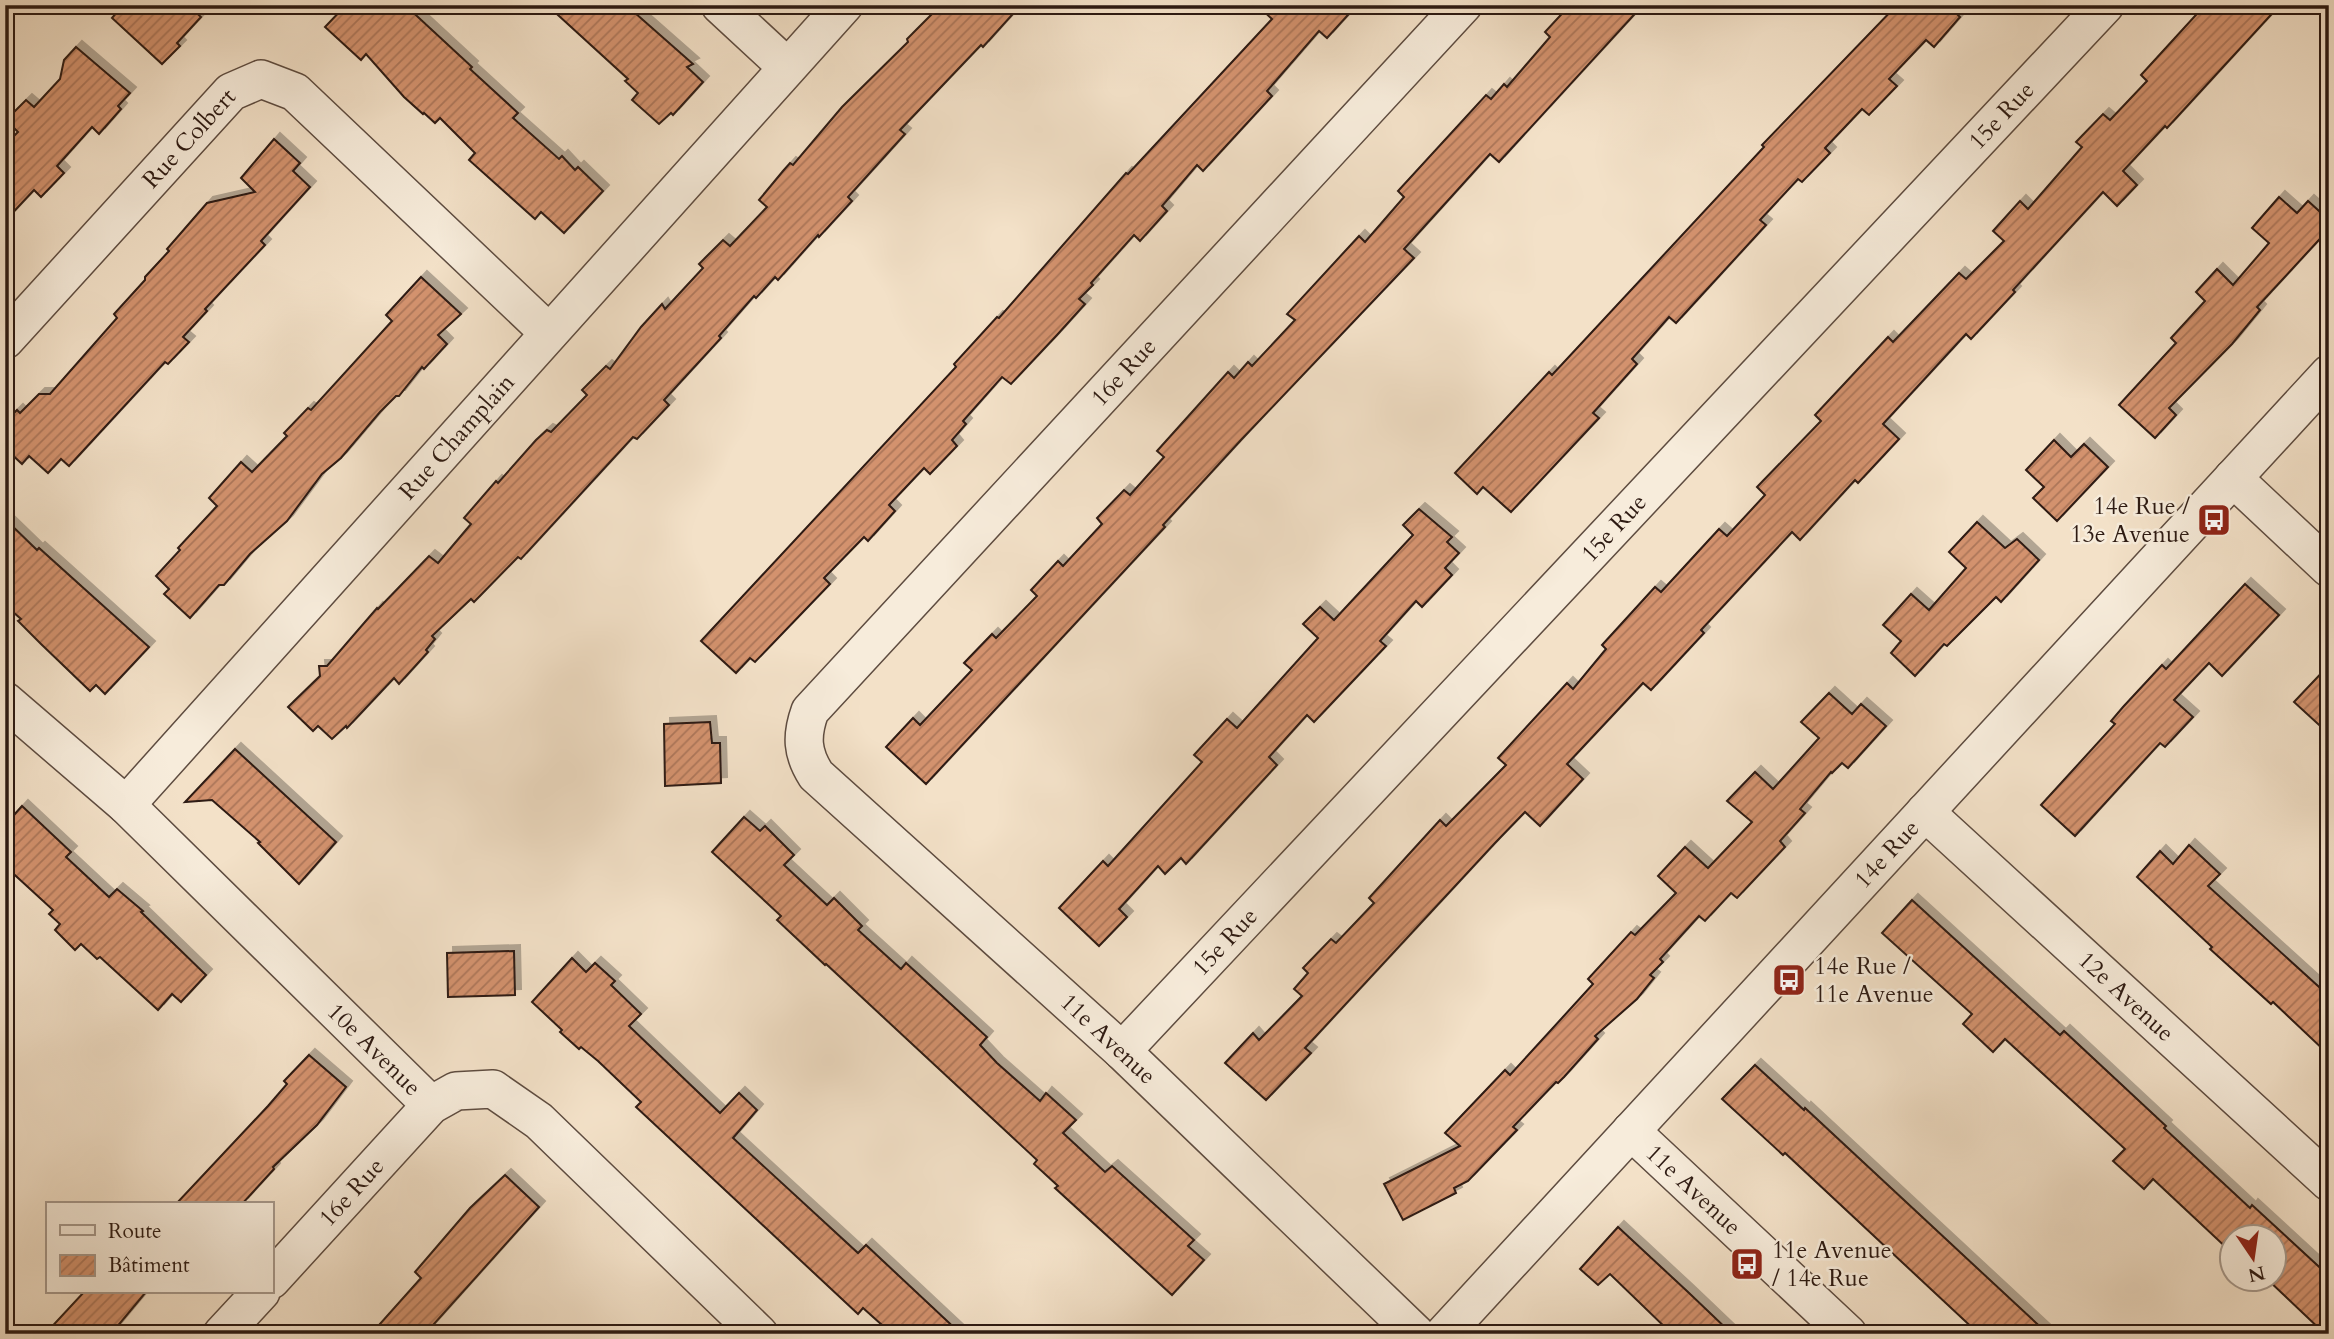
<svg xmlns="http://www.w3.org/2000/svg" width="2334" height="1339" font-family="Cardo,serif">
<defs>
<pattern id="building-hatch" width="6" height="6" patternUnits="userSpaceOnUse" patternTransform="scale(1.75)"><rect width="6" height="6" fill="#d3926e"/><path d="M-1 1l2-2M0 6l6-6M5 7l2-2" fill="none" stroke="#ac7659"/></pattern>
<filter id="shadow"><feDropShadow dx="6" dy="-6" stdDeviation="0" flood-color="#0004"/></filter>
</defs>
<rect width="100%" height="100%" fill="#f3e1c8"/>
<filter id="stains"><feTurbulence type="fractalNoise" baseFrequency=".00286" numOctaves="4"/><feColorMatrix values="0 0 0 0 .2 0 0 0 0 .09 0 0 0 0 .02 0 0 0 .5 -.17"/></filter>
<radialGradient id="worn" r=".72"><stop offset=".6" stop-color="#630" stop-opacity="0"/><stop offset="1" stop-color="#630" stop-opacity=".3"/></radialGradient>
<g fill="url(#building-hatch)" stroke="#2d1a12" stroke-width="2" filter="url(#shadow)">
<path d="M123 5H188L201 17 177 43 180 46 162 64 112 18Z"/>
<path d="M346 5H405L472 67 470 69 518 113 513 118 559 159 562 156 575 170 578 167 603 191 564 233 541 212 535 219 469 160 475 153 440 118 435 123 424 113 423 114 404 97 366 54 361 60 325 27Z"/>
<path d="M547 5H626L693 64 687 67 703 82 673 115 671 113 659 124 632 100 638 93 625 81 628 79Z"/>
<path d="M941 5H1021L983 47 981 45 900 130 905 134 848 197 852 201 819 237 818 235 778 280 775 277 756 298 754 296 719 336 721 338 664 400 669 405 637 439 633 437 521 559 518 557 474 602 471 599 432 636 435 639 426 650 428 652 399 684 394 678 347 728 346 726 332 739 318 726 313 731 288 707 320 676 319 666H327L377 608 378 609 429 556 438 563 471 524 464 518 496 481 498 483 536 440 547 430 551 432 587 395 582 390 606 366 610 369 641 327 662 304 665 309 703 268 699 264 723 240 730 246 767 207 759 200 783 171 790 163 793 165 842 107 908 42 907 39Z"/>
<path d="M1257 5H1357L1327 38 1319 31 1267 91 1272 96 1203 171 1197 165 1162 206 1167 211 1140 241 1134 235 1091 283 1093 285 1079 299 1085 304 1057 335 1011 384 1002 377 963 421 966 424 952 440 957 446 930 474 924 468 889 505 895 511 868 541 864 537 824 578 830 584 755 662 750 658 736 673 701 641 956 367 954 364 997 317 999 318 1126 173 1128 174 1272 19Z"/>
<path d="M1570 5H1643L1499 162 1490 154 1404 249 1414 258 1241 440 1163 525 1165 527 926 784 886 747 913 718 920 725 972 670 964 663 992 634 996 638 1037 596 1031 590 1058 561 1063 566 1102 524 1097 518 1124 490 1130 495 1164 457 1157 451 1228 372 1234 378 1248 362 1252 366 1295 320 1287 314 1359 236 1365 242 1404 197 1398 191 1486 95 1491 99 1504 84 1507 87 1550 37 1545 32Z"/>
<path d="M1897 5H1948L1960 17 1934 47 1926 40 1889 79 1897 86 1869 115 1862 109 1825 148 1830 153 1802 182 1798 179 1760 220 1766 225 1676 323 1669 317 1632 359 1637 364 1593 413 1599 418 1511 512 1483 487 1477 494 1455 473 1549 372 1552 375 1764 147 1762 145Z"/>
<path d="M2205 5H2280L2167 128 2165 126 2123 171 2137 185 2117 206 2103 192 2013 290 2015 292 1971 339 1966 334 1883 424 1899 439 1858 483 1855 480 1800 540 1792 532 1701 630 1704 633 1651 690 1643 683 1567 764 1583 779 1540 826 1525 812 1495 843 1305 1048 1311 1053 1266 1100 1225 1063 1253 1033 1259 1040 1302 996 1294 989 1308 973 1303 968 1331 939 1336 943 1374 903 1369 898 1440 820 1446 826 1506 765 1498 758 1567 683 1573 689 1606 649 1602 645 1655 587 1661 592 1719 529 1727 536 1765 495 1757 487 1821 421 1815 415 1888 337 1893 342 1959 273 1966 279 2004 241 1993 231 2020 201 2028 209 2082 147 2076 142 2103 114 2110 120 2147 81 2141 75Z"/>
<path d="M76 47 130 93 118 106 121 109 99 134 92 127 57 166 64 173 41 197 34 190 5 221V145L18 132 6 120 26 100 34 107 60 79 64 60Z"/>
<path d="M274 139 300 163 293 171 310 187 261 241 265 245 205 309 207 311 183 337 189 342 168 364 165 362 69 466 61 459 48 473 29 456 22 464 5 448V422L17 410 20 413 39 394H50L117 318 114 314 145 280V277L169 251 167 249 207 203 255 192 241 178Z"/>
<path d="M2279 197 2297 213 2308 201 2329 220V229L2257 307 2260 310 2232 344 2169 408 2176 415 2155 438 2119 405 2176 343 2171 338 2205 301 2196 292 2217 269 2233 285 2269 243 2252 228Z"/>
<path d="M421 277 461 314 438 335 447 344 424 369 422 367 399 396H396L380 412 341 458 322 474 287 521 250 554 224 585H219L190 618 164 594 169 589 156 576 180 550 178 548 217 506 209 498 241 462 252 472 287 436 284 433 308 408 311 410 392 321 386 315Z"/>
<path d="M2054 440 2071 457 2084 444 2108 467 2057 521 2033 498 2044 487 2026 470Z"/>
<path d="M1419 509 1452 537 1447 542 1459 553 1445 568 1452 575 1422 607 1416 601 1380 641 1386 646 1314 722 1307 715 1269 757 1277 765 1186 864 1181 858 1165 874 1158 866 1119 909 1127 917 1099 946 1059 908 1103 861 1108 866 1202 762 1194 755 1227 719 1237 728 1318 638 1303 624 1320 607 1334 620 1413 535 1403 525Z"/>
<path d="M5 519 37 550 39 548 149 647 105 694 96 685 90 691 41 644 18 621 21 619 5 605Z"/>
<path d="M1977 522 2005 548 2017 539 2039 560 2001 602 1996 597 1947 646 1944 644 1915 676 1891 653 1901 641 1883 625 1911 594 1929 610 1966 568 1949 552Z"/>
<path d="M2245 584 2279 615 2222 676 2209 663 2174 700 2193 717 2165 747 2160 743 2075 836 2041 805 2115 724 2111 721 2123 707 2162 665 2166 669Z"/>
<path d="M2329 665V734L2294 702Z"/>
<path d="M1829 693 1852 714 1861 704 1886 726 1848 768 1842 763 1832 773 1831 772 1800 809 1805 813 1780 841 1785 847 1737 898 1731 893 1705 921 1699 916 1660 959 1663 962 1650 975 1654 978 1637 999 1595 1036 1598 1039 1564 1077 1558 1083 1556 1082 1513 1127 1517 1130 1468 1181 1454 1188 1456 1193 1403 1220 1384 1184 1460 1146 1445 1133 1505 1070 1510 1075 1593 984 1588 979 1631 932 1635 935 1676 893 1658 876 1685 847 1708 868 1752 822 1727 801 1755 772 1773 789 1819 738 1801 722Z"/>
<path d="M710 722 712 743H720L721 783 665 786 664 724Z"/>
<path d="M235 749 336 842 299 884 258 843 260 842 212 800 185 802Z"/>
<path d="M22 806 71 852 66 857 109 897 117 889 143 911 141 912 206 975 181 1002 172 994 158 1010 100 957 97 959 81 944 75 950 55 930 60 924 49 914 53 910 5 866V825Z"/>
<path d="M744 817 760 831 765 826 794 855 784 865 827 905 834 898 862 926 858 930 901 969 906 963 987 1037 980 1045 997 1063 1040 1101 1046 1093 1076 1120 1063 1133 1105 1172 1112 1166 1194 1240 1188 1246 1204 1260 1172 1295 1055 1188 1058 1186 1034 1164 1037 1160 826 964 825 965 777 920 781 916 712 852Z"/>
<path d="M2189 845 2220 874 2208 886 2329 996V1055L2273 1002 2271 1004 2210 949 2212 947 2137 877 2160 851 2173 864Z"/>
<path d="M1912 900 2060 1035 2064 1031 2166 1126 2164 1128 2250 1208 2252 1205 2329 1276V1334H2325L2267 1279H2274V1237H2232V1253L2153 1179 2144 1189 2113 1161 2125 1149 2005 1039 1993 1052 1963 1024 1972 1014 1882 933Z"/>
<path d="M514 951 515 995 448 997 447 953Z"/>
<path d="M572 958 586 972 595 963 615 981 611 985 641 1014 629 1026 720 1113 739 1093 757 1110 733 1138 858 1253 866 1245 961 1334H892L863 1308 858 1314 636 1107 641 1102 598 1061 581 1047 579 1049 560 1032 562 1030 532 1002Z"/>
<path d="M309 1055 346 1087 317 1125 273 1167 274 1169 242 1204H176L268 1106 287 1084 284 1081Z"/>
<path d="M1755 1065 1804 1110 1805 1108 2048 1334H1979L1785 1153 1783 1155 1722 1099Z"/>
<path d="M505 1175 539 1207 425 1334H371L421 1278 415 1272 470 1208Z"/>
<path d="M1618 1227 1688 1292 1732 1334H1672L1610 1274 1598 1285 1580 1269Z"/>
<path d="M84 1292H146L111 1334H45Z"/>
</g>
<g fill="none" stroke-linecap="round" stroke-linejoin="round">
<defs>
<g id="minor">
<path d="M720 5 787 67"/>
<path id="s1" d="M5 340 231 92 261 79 295 92 549 333"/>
<path d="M2233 478 2329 568"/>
<path id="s2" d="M5 701 126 805 431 1105"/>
<path id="s3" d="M126 805 844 5"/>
<path id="s4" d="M1925 812 2329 1182"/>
<path id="s5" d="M1122 1051 2105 5"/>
<path id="s6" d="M1631 1131 1848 1334"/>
<path id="s7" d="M271 1280 431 1105 456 1091 493 1089 539 1121 759 1334"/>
<path d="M222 1334 261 1292"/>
<path id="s8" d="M1416 1334 1122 1051 816 775C802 753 801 736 810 711L1463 5"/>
<path id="s9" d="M1444 1334 2329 374"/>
</g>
</defs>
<use href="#minor" stroke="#5e4c40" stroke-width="40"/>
<use href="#minor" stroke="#f7ecdb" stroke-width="37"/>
</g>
<defs>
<symbol id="bus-square" viewBox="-11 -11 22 22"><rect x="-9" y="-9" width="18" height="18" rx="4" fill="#8f2418" stroke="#f7ecdb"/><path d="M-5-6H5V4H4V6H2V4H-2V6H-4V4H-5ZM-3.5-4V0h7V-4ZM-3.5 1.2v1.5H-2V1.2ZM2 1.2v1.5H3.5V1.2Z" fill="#fff"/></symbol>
</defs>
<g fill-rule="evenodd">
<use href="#bus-square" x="2195" y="501" width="38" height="38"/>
<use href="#bus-square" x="1770" y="961" width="38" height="38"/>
<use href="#bus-square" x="1728" y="1245" width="38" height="38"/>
</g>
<g text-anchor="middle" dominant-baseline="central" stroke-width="5" stroke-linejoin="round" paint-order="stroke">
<g font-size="24" fill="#2d1a12" stroke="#f7ecdb">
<text stroke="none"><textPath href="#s5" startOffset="1284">15e Rue</textPath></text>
<text stroke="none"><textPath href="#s1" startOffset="273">Rue Colbert</textPath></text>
<text stroke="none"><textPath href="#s8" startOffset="1349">16e Rue</textPath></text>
<text stroke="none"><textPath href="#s3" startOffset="495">Rue Champlain</textPath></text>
<text stroke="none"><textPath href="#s5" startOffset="718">15e Rue</textPath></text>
<text stroke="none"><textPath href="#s9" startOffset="653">14e Rue</textPath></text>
<text stroke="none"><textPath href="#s5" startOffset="150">15e Rue</textPath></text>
<text stroke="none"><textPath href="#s4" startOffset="273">12e Avenue</textPath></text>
<text transform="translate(1108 1039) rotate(43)">11e Avenue</text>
<text stroke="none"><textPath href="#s2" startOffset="508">10e Avenue</textPath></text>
<text stroke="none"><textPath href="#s6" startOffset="86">11e Avenue</textPath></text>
<text stroke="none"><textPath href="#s7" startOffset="119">16e Rue</textPath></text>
</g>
<g font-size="24" fill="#2d1a12" stroke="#f7ecdb" text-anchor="start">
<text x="2190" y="506" text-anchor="end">14e Rue /<tspan x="2190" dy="28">13e Avenue</tspan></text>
<text x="1814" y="966">14e Rue /<tspan x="1814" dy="28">11e Avenue</tspan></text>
<text x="1772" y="1250">11e Avenue<tspan x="1772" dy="28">/ 14e Rue</tspan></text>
</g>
</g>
<rect width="2334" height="1339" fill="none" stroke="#f3e1c8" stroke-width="28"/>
<rect x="7" y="7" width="2320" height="1325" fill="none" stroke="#2d1a12" stroke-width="3.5"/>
<rect x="14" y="14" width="2306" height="1311" fill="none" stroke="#2d1a12" stroke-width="2"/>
<rect x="46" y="1202" width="228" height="91" fill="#f7ecdb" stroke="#a6988b" stroke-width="2"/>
<rect x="60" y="1225" width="35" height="10" fill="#f7ecdb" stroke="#a6988b" stroke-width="2"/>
<text x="108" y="1238" font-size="21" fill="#2d1a12">Route</text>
<rect x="60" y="1255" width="35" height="21" fill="url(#building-hatch)" stroke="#a6988b" stroke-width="2"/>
<text x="108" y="1272" font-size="21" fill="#2d1a12">Bâtiment</text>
<g transform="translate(2253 1258) rotate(167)"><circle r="33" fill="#f7ecdb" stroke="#a6988b" stroke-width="2"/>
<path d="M0-5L12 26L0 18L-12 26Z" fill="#8f2418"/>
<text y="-10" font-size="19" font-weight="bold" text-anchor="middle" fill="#2d1a12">N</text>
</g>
<rect width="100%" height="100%" filter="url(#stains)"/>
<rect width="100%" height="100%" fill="url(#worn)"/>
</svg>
